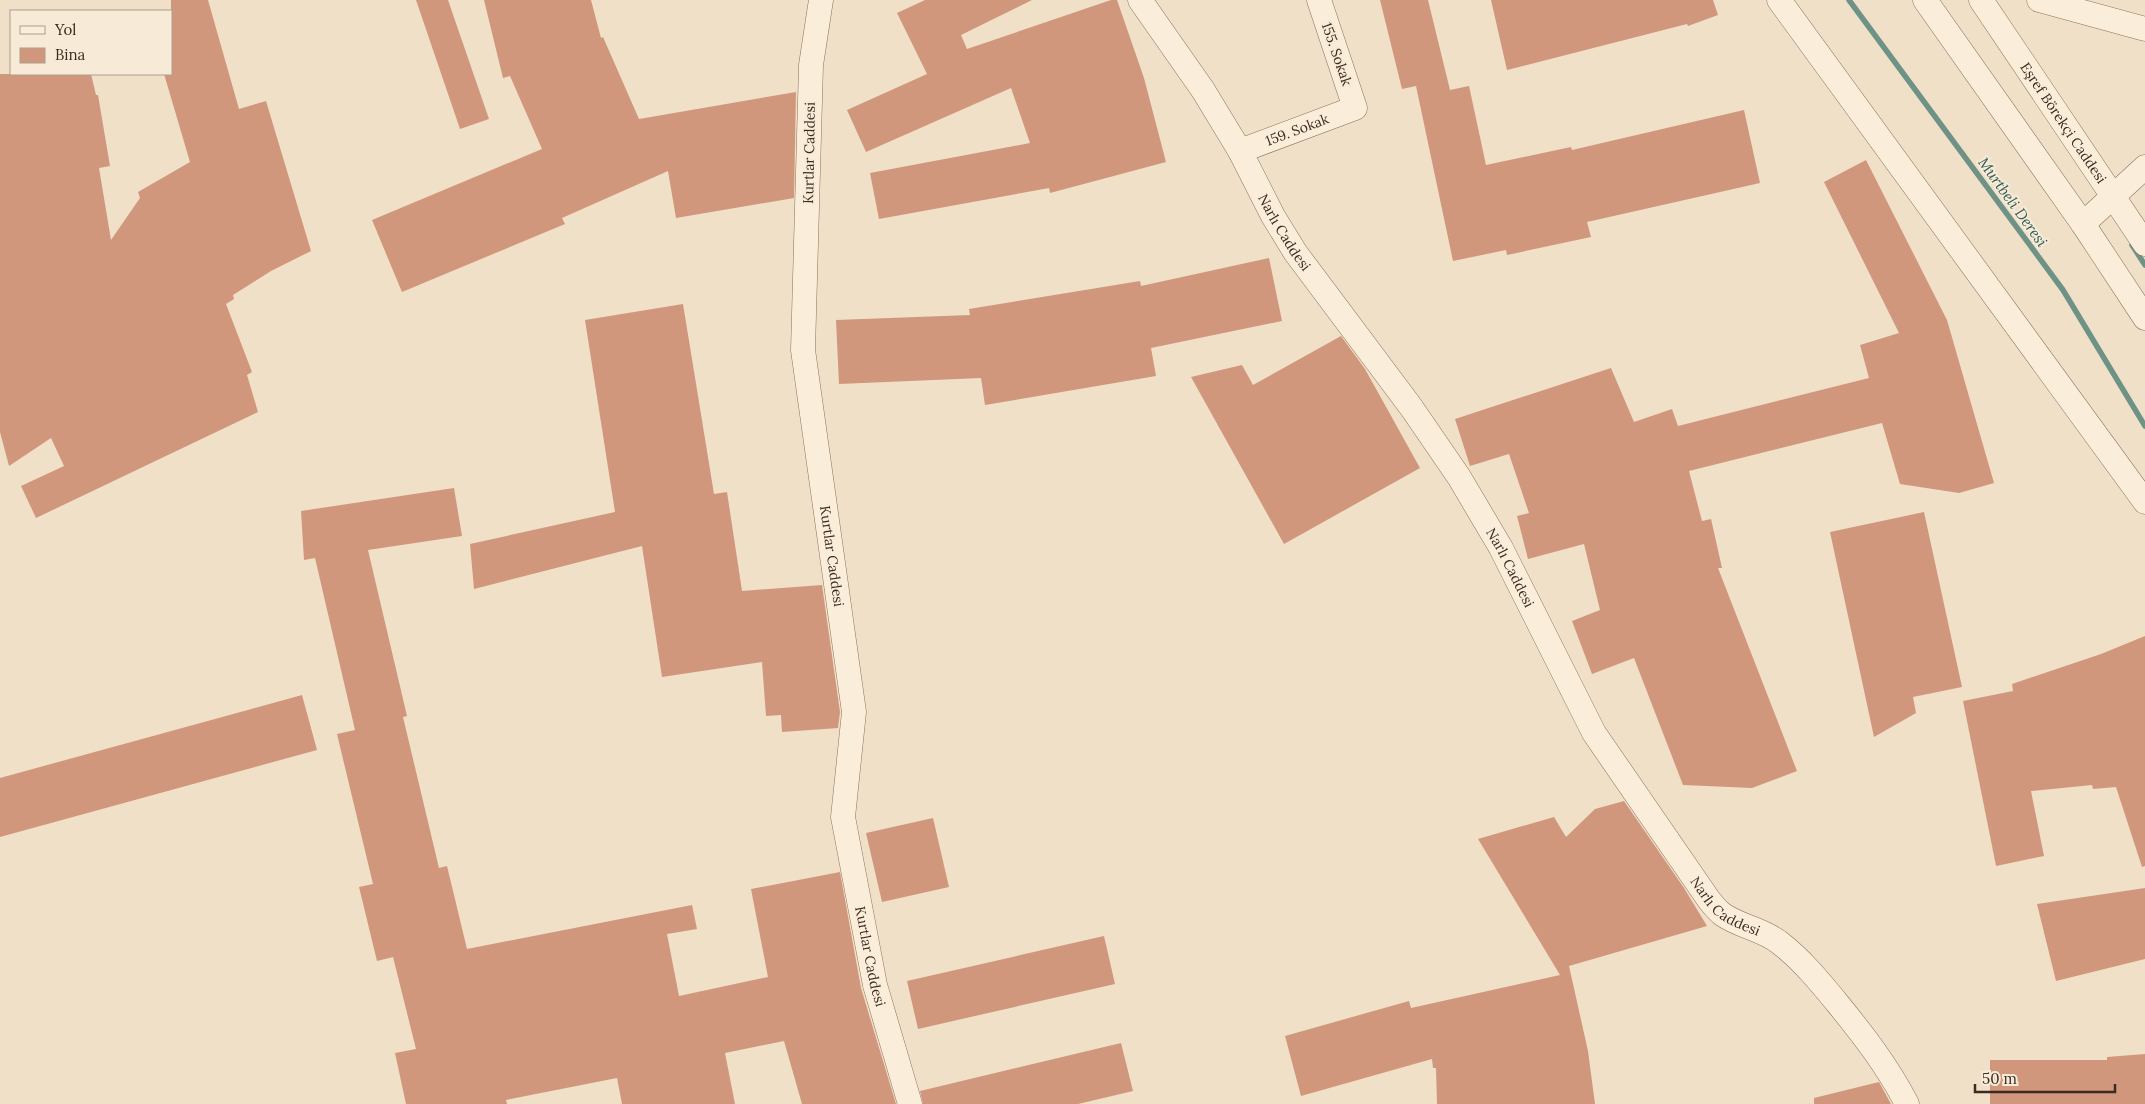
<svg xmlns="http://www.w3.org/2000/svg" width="2145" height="1104" font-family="Lora,serif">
<rect width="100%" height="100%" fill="#f0e0c7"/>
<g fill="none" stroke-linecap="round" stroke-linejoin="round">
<g stroke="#6e9386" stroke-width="5.5">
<path d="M1849 0 2063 290 2145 426"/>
<path d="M2132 245 2145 265"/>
</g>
</g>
<g fill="#d0977c">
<path d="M171 0H208L239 109 266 101 311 251 271 271 233 295 234 299 226 304 252 372 247 375 258 412 36 518 21 486 64 466 51 438 9 466 0 432V74H91L96 95H98L110 166 99 168 111 240 140 198 138 192 190 162 164 74H171Z"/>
<path d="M416 0H448L489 119 460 129Z"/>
<path d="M484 0H591L601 38 603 37 639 119 796 92 794 198 676 218 668 171 562 218 565 224 402 292 372 220 542 149 510 76 503 78Z"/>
<path d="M925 0H1032L961 35 967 49 1111 0H1117L1144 78 1166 162 1050 193 1049 188 879 219 870 173 1030 143 1011 88 866 152 847 110 927 74 897 13Z"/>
<path d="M1380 0H1428L1450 90 1469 86 1486 165 1571 147 1572 150 1744 110 1760 183 1587 222 1591 237 1507 255 1506 250 1453 261 1416 86 1402 89Z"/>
<path d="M1491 0H1713L1718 15 1688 26 1687 24 1507 70Z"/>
<path d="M1866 160 1947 320 1994 483 1959 493 1900 484 1882 423 1689 471 1702 521 1711 519 1722 568H1718L1797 771 1752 788 1683 785 1634 658 1592 674 1572 621 1600 610 1584 544 1528 559 1517 516 1529 513 1509 454 1470 466 1455 419 1611 368 1634 422 1672 409 1678 426 1869 378 1860 345 1899 333 1824 182Z"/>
<path d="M1269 258 1282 321 1151 348 1156 376 985 405 981 378 839 384 836 320 970 315 969 309 1140 281 1141 286Z"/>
<path d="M683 304 714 494 727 492 742 591 822 585 840 712 838 728 782 732 781 715 766 716 762 662 662 677 642 546 474 589 470 544 615 512 585 320Z"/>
<path d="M1341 336 1365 369 1420 468 1284 544 1191 377 1242 365 1253 385Z"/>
<path d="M454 488 462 536 368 550 407 716 403 717 439 868 447 866 467 949 692 905 697 929 667 934 679 996 768 977 751 889 840 872 861 988 896 1104H802L784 1041 725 1053 735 1104H622L617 1078 506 1100 507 1104H406L395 1053 416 1049 393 957 377 961 359 887 373 884 337 734 355 730 315 558 304 560 301 511Z"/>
<path d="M1924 512 1962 687 1913 697 1916 713 1874 737 1830 532Z"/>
<path d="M2145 636V866L2142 867 2116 787 2093 789 2092 785 2031 791 2044 856 1996 866 1963 701 2013 691 2012 684 2101 654Z"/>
<path d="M302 695 317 750 0 837V778Z"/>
<path d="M1624 801 1684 888 1707 926 1569 966 1588 1051 1595 1104H1437L1436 1068H1433L1432 1059 1301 1096 1285 1036 1409 1001 1411 1008 1560 975 1478 839 1554 817 1566 837 1595 809Z"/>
<path d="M933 818 949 887 882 902 866 833Z"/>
<path d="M2145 888V959L2056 981 2037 904Z"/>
<path d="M1104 936 1115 984 918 1029 907 981Z"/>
<path d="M1121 1043 1133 1091 1078 1104H923L920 1091Z"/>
<path d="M2145 1054V1104H1990V1060H2107V1057Z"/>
<path d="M1879 1082 1891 1104H1814V1098Z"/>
</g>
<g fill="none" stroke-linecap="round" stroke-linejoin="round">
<defs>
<g id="minor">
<path id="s1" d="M821 0 811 65 803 350 854 712 843 817 875 985 910 1104"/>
<path id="s2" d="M1140 0 1203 90 1240 151 1273 216 1295 252 1411 407 1459 477 1501 548 1594 733 1709 900C1713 905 1717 910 1722 914 1740 927 1763 929 1780 943 1802 960 1820 982 1838 1004 1864 1036 1888 1067 1907 1104"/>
<path d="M1779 0 2145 502"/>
<path d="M1925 0 2083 224 2145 318"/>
<path id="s3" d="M1981 0 2145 244"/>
<path d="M2039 0 2145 29"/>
<path id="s4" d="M1240 151 1355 108 1319 0"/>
<path d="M2083 224 2145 167"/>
</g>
</defs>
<use href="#minor" stroke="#8d715b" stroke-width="25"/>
<use href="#minor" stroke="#faeedb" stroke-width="24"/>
</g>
<g text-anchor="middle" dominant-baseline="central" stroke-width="4" stroke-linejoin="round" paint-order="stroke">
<g font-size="14" fill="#3d2b20" stroke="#f7ebd7">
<text transform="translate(1337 54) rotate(71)">155. Sokak</text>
<text stroke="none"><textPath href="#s3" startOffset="148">Eşref Börekçi Caddesi</textPath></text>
<text stroke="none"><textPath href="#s4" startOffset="61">159. Sokak</textPath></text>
<text transform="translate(809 153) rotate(-89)">Kurtlar Caddesi</text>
<text stroke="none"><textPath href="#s2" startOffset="274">Narlı Caddesi</textPath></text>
<text stroke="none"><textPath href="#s1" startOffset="559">Kurtlar Caddesi</textPath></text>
<text stroke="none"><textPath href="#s2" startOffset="679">Narlı Caddesi</textPath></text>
<text stroke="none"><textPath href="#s2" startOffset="1084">Narlı Caddesi</textPath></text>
<text stroke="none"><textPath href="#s1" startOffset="964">Kurtlar Caddesi</textPath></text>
</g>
<g font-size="15" font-style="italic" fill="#2e5d56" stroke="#f7ebd7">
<text transform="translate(2013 202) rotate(54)">Murtbeli Deresi</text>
</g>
</g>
<rect x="10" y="10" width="162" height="65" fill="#f7ebd7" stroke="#ad9e8e"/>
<rect x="20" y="26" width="25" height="8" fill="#faeedb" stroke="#ad9e8e"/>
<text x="55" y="35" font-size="15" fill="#3d2b20">Yol</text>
<rect x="20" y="48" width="25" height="15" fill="#d0977c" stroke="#ad9e8e"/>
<text x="55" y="60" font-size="15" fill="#3d2b20">Bina</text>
<path d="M1975 1084v8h140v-8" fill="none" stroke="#3d2b20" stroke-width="2.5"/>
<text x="1982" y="1084" font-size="15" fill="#3d2b20" stroke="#f7ebd7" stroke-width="4" paint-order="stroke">50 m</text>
</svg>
